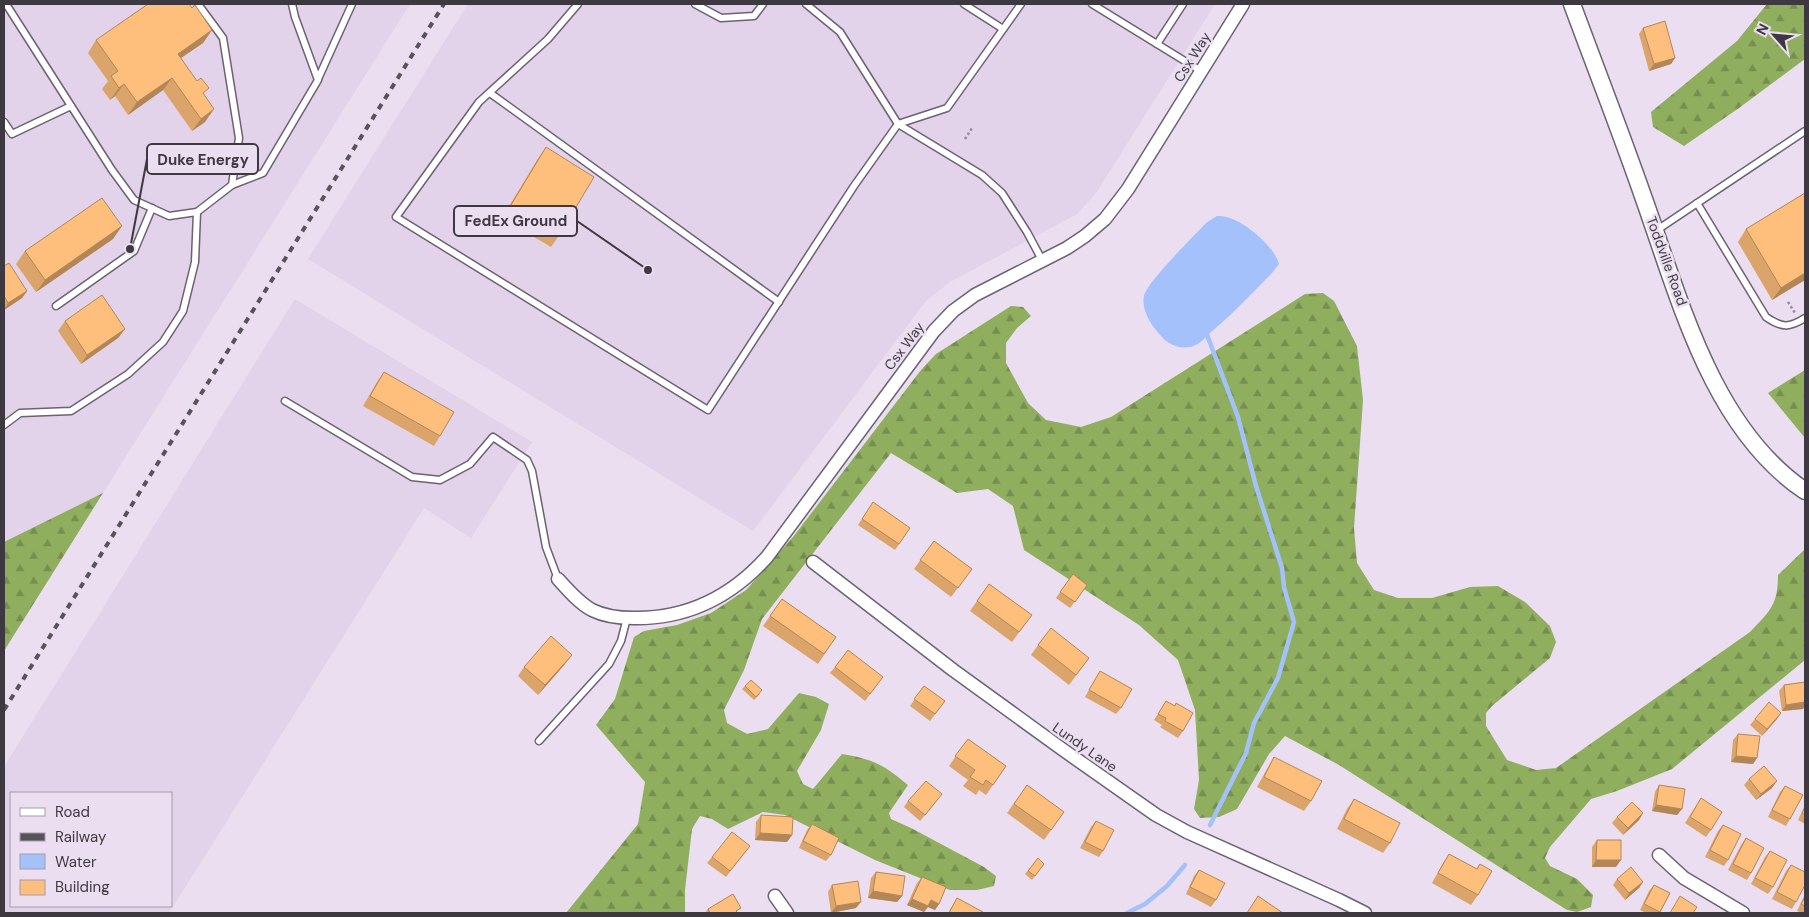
<svg xmlns="http://www.w3.org/2000/svg" width="1809" height="917" font-family="'DM Sans',sans-serif">
<defs>
<pattern id="forest-firs" width="22" height="20" patternUnits="userSpaceOnUse" patternTransform="scale(1.25)"><rect width="22" height="20" fill="#8faf5f"/><path d="M5 1l3.5 6h-7zM16 11l3.5 6h-7z" fill="#768f50"/></pattern>
</defs>
<rect width="100%" height="100%" fill="#eadef0"/>
<g fill="#e2d2ea" fill-rule="evenodd">
<path d="M4 4H410L103 493 4 542Z"/>
<path d="M468 4H1215L1096 193 1077 214 950 282 926 301 753 531 308 259Z"/>
<path d="M295 299 532 442 471 538 424 508 169 913H4V767ZM11 793H171V906H11Z"/>
</g>
<g fill="url(#forest-firs)">
<path d="M1767 4H1805V59L1739 108 1684 146 1653 127 1651 112 1737 41Z"/>
<path d="M1323 293 1334 301 1357 346 1363 400 1354 528 1357 563 1374 590 1398 598H1432L1470 587 1498 586 1525 602 1550 626 1556 642 1550 658 1492 706 1486 713V726L1507 760 1536 770 1556 768 1750 632C1770 611 1778 605 1778 575L1805 549V660L1672 769 1617 791 1591 799 1550 847 1545 858 1550 866 1577 879 1593 895 1591 907 1577 912 1567 910 1339 765 1285 736 1269 754 1237 809 1219 817 1200 818 1194 809 1199 780 1195 710 1178 660 1139 625 1024 550 1013 506 988 489 957 493 891 453 762 619 744 670 724 710 727 723 747 734 768 729 799 693 816 697 829 704 821 730 797 771 803 784 813 789 842 754C873 759 884 765 908 785L889 813 891 819 911 828 984 867 996 876 994 886 977 890H950L875 860 785 815 763 812 728 829 712 819 700 816 692 829 685 890V913H566L638 824 645 782 596 725 615 699 634 637 644 631 677 625 711 613 746 590 793 537 921 370 936 354 1011 306 1023 307 1031 316 1017 328 1006 343V363L1028 403 1046 420 1081 427 1111 417 1305 294Z"/>
<path d="M1805 370V438L1768 393Z"/>
<path d="M103 493 4 651V542Z"/>
</g>
<path fill="#a4c1fc" d="M1217 216C1238 214 1274 245 1279 264L1272 273C1252 293 1233 314 1211 332 1206 337 1200 344 1193 346 1182 350 1169 345 1162 337 1152 326 1141 311 1144 296 1147 282 1194 236 1206 223Z"/>
<g fill="none" stroke-linecap="round" stroke-linejoin="round">
<g stroke="#a4c1fc" stroke-width="4.5">
<path d="M1206 332 1238 417 1256 486 1282 568 1284 587 1294 622 1278 678 1254 723 1246 753 1210 825"/>
<path d="M1127 913 1145 904 1167 886 1185 865"/>
</g>
<defs>
<g id="service">
<path d="M6 4 112 170 134 200 169 216 197 212 232 185 239 138 223 38 198 4"/>
<path d="M578 4 548 39 479 102 396 217 708 410 854 186 898 124 947 108 1021 4"/>
<path d="M695 4 721 18 754 16 763 4"/>
<path d="M806 4 840 32 898 124 982 175 1002 193 1027 232 1042 260"/>
<path d="M964 4 1003 29"/>
<path d="M1092 4 1201 71"/>
<path d="M1157 44 1183 4"/>
<path d="M318 79 352 4"/>
<path d="M490 93 779 302"/>
<path d="M4 122 12 134 71 106"/>
<path d="M232 185 263 173 318 80 295 17 292 4"/>
<path d="M1697 203 1766 317C1782 328 1789 328 1805 318"/>
<path d="M1657 230 1805 131"/>
<path d="M56 306 134 251 152 208"/>
<path d="M285 401 412 477 440 480 470 464 493 437 527 460 532 471 546 547 558 579"/>
<path d="M4 425 20 413 71 411 128 374 163 342 183 311 195 262 197 212"/>
<path d="M539 741 609 664 621 641 627 618"/>
</g>
<g id="minor">
<path d="M813 562 953 670 1062 749 1156 815 1187 832 1339 900 1365 913"/>
<path d="M558 579C568 590 579 603 592 610 604 616 620 618 633 618 688 619 731 597 767 557L934 331 953 311 975 295 1067 248 1085 236 1105 219 1128 189 1243 4"/>
<path d="M1659 855 1684 878 1743 913"/>
<path d="M775 896 787 913"/>
</g>
<path id="tertiary" d="M1572 4C1596 69 1621 133 1644 199 1680 300 1712 428 1805 491"/>
</defs>
<use href="#service" stroke="#6c6271" stroke-width="9"/>
<use href="#minor" stroke="#6c6271" stroke-width="15"/>
<use href="#tertiary" stroke="#6c6271" stroke-width="19"/>
<g stroke="#958d99" stroke-width="2.5" stroke-dasharray="2.5 2.5" stroke-linecap="butt">
<path d="M965 139 972 128"/>
<path d="M1788 302 1795 313"/>
</g>
<use href="#service" stroke="#fff" stroke-width="6"/>
<use href="#minor" stroke="#fff" stroke-width="12"/>
<use href="#tertiary" stroke="#fff" stroke-width="16"/>
<path stroke="#58525a" stroke-width="4" stroke-dasharray="6 6" stroke-linecap="butt" d="M4 710 444 4"/>
</g>
<g fill="#dba46b">
<path d="M192 8 212 30 203 43 181 58 204 95 205 122 192 131 163 90 128 115 115 96 110 100 102 89 108 81 88 53 96 40Z"/>
<path d="M1643 28 1675 58 1671 64 1649 71 1639 34Z"/>
<path d="M546 147 560 234 551 247 502 218 537 160Z"/>
<path d="M1805 193V280L1772 300 1738 242 1746 229Z"/>
<path d="M113 239 36 292 16 264 25 251Z"/>
<path d="M4 266 27 291 22 298 4 310Z"/>
<path d="M65 321 125 329 118 338 81 364 58 331Z"/>
<path d="M384 372 440 436 434 446 363 406 377 382Z"/>
<path d="M873 502 910 528 895 550 858 525Z"/>
<path d="M934 541 972 569 951 597 914 569Z"/>
<path d="M1073 574 1087 585 1070 608 1056 598Z"/>
<path d="M989 584 1032 615 1012 642 970 611Z"/>
<path d="M782 599 836 637 818 664 763 626Z"/>
<path d="M1038 645 1089 658 1069 685 1031 655Z"/>
<path d="M565 664 538 695 518 676 524 667Z"/>
<path d="M835 667 883 677 865 701 830 673Z"/>
<path d="M1100 671 1121 708 1116 714 1085 697Z"/>
<path d="M1805 682V705L1803 709 1782 711 1779 691 1784 685Z"/>
<path d="M745 686 760 694 754 700 742 689Z"/>
<path d="M924 686 945 701 930 721 910 706Z"/>
<path d="M1166 701 1183 731 1178 738 1160 727 1162 725 1154 720Z"/>
<path d="M1755 719H1777L1762 736 1750 725Z"/>
<path d="M1738 734 1757 758 1753 764 1731 762 1733 740Z"/>
<path d="M968 739 1006 766 986 795 979 790 976 795 963 786 968 780 949 766Z"/>
<path d="M1274 757 1311 801 1304 811 1257 787 1268 767Z"/>
<path d="M1749 779 1772 788 1756 800 1744 785Z"/>
<path d="M1027 785 1064 812 1044 840 1007 813Z"/>
<path d="M1659 785 1682 809 1677 815 1652 811 1655 792Z"/>
<path d="M1785 786 1790 819 1786 826 1768 817 1780 792Z"/>
<path d="M1701 798 1711 830 1706 837 1685 823Z"/>
<path d="M1354 799 1390 843 1383 853 1337 829 1347 809Z"/>
<path d="M908 801H937L920 821 904 807Z"/>
<path d="M1805 805V824L1798 820Z"/>
<path d="M1643 813 1639 820 1623 835 1612 823 1617 817Z"/>
<path d="M761 815 792 835 787 842 755 840 756 822Z"/>
<path d="M1096 821 1103 851 1099 857 1080 848 1091 827Z"/>
<path d="M812 824 831 855 826 861 799 848 807 830Z"/>
<path d="M1723 825 1728 860 1724 866 1705 857 1718 831Z"/>
<path d="M1746 838 1751 873 1747 880 1728 870 1741 845Z"/>
<path d="M1597 840 1616 867H1592V847Z"/>
<path d="M750 846 726 877 707 863 712 857Z"/>
<path d="M1770 851 1773 887 1768 894 1751 884 1765 857Z"/>
<path d="M1449 854 1476 869 1480 864 1478 895 1471 905 1432 883 1443 863Z"/>
<path d="M1038 858 1044 864 1032 880 1025 874Z"/>
<path d="M1791 865 1796 902 1792 909 1772 899 1786 871Z"/>
<path d="M1199 870 1216 900 1211 907 1186 894 1194 876Z"/>
<path d="M876 872 902 896 897 902 868 898 871 878Z"/>
<path d="M922 877 939 904 935 910 928 907 924 912 907 905 917 883Z"/>
<path d="M1617 879 1643 882 1639 888 1625 900 1613 885Z"/>
<path d="M832 885 856 908 831 913 828 892Z"/>
<path d="M1654 885 1670 893 1660 913H1646L1640 910 1649 891Z"/>
<path d="M1805 894V913H1802L1797 911Z"/>
<path d="M957 898 983 913H948Z"/>
<path d="M708 909 738 913H705Z"/>
</g>
<g fill="#b28657">
<path d="M212 30 203 43 169 66 178 54Z"/>
<path d="M1675 58 1671 64 1649 71 1654 64Z"/>
<path d="M172 78 163 90 128 115 137 102Z"/>
<path d="M124 84 115 96 110 100 119 88Z"/>
<path d="M214 109 205 122 192 131 201 119Z"/>
<path d="M122 226 113 239 36 292 45 280Z"/>
<path d="M1805 273V280L1772 300 1781 288Z"/>
<path d="M27 291 22 298 4 310 8 303Z"/>
<path d="M125 329 118 338 81 364 87 355Z"/>
<path d="M572 655 565 664 538 695 545 685Z"/>
<path d="M1805 702V705L1803 709 1782 711 1786 705Z"/>
<path d="M1781 713 1777 719 1762 736 1767 729Z"/>
<path d="M1736 756 1757 758 1753 764 1731 762Z"/>
<path d="M1777 781 1772 788 1756 800 1761 794Z"/>
<path d="M1656 805 1682 809 1677 815 1652 811Z"/>
<path d="M1643 813 1639 820 1623 835 1628 828Z"/>
<path d="M760 833 792 835 787 842 755 840Z"/>
<path d="M1596 860H1621L1616 867H1592Z"/>
<path d="M1643 882 1639 888 1625 900 1629 893Z"/>
<path d="M873 891 902 896 897 902 868 898Z"/>
<path d="M912 899 931 900 939 904 935 910 928 907 924 912 907 905Z"/>
<path d="M861 902 856 908 831 913 836 906Z"/>
</g>
<g fill="#ffbf7c" stroke="#b28657">
<path d="M148 4H189L192 8 195 5 212 30 178 54 197 81 201 78 209 88 203 93 214 109 201 119 172 78 137 102 124 84 119 88 111 76 118 71 96 40Z"/>
<path d="M1665 21 1675 58 1654 64 1643 28Z"/>
<path d="M546 147 594 177 560 234 511 205Z"/>
<path d="M1805 193V273L1781 288 1746 229Z"/>
<path d="M102 198 122 226 45 280 25 251Z"/>
<path d="M9 263 27 291 8 303 4 296V266Z"/>
<path d="M102 295 125 329 87 355 65 321Z"/>
<path d="M384 372 454 412 440 436 370 396Z"/>
<path d="M873 502 910 528 899 544 862 519Z"/>
<path d="M934 541 972 569 958 588 920 560Z"/>
<path d="M1073 574 1087 585 1075 602 1060 592Z"/>
<path d="M989 584 1032 615 1019 632 977 601Z"/>
<path d="M782 599 836 637 824 654 770 616Z"/>
<path d="M1051 628 1089 658 1076 675 1038 645Z"/>
<path d="M551 636 572 655 545 685 524 667Z"/>
<path d="M848 650 883 677 870 694 835 667Z"/>
<path d="M1100 671 1132 689 1121 708 1089 690Z"/>
<path d="M751 680 762 690 756 697 745 686Z"/>
<path d="M1805 682V702L1786 705 1784 685Z"/>
<path d="M924 686 945 701 935 714 914 699Z"/>
<path d="M1166 701 1175 706 1176 703 1193 713 1183 731 1165 721 1166 718 1158 714Z"/>
<path d="M1769 702 1781 713 1767 729 1755 719Z"/>
<path d="M1738 734 1760 736 1757 758 1736 756Z"/>
<path d="M968 739 1006 766 993 785 986 780 983 785 970 777 975 770 955 756Z"/>
<path d="M1274 757 1322 781 1311 801 1264 777Z"/>
<path d="M1764 766 1777 781 1761 794 1749 779Z"/>
<path d="M926 781 942 794 925 815 908 801Z"/>
<path d="M1027 785 1064 812 1051 830 1014 804Z"/>
<path d="M1659 785 1685 789 1682 809 1656 805Z"/>
<path d="M1785 786 1803 795 1790 819 1772 810Z"/>
<path d="M1701 798 1722 812 1711 830 1690 817Z"/>
<path d="M1354 799 1400 823 1390 843 1344 819Z"/>
<path d="M1632 802 1643 813 1628 828 1617 817Z"/>
<path d="M1805 807V815L1802 813Z"/>
<path d="M761 815 793 817 792 835 760 833Z"/>
<path d="M1096 821 1114 830 1103 851 1085 842Z"/>
<path d="M812 824 839 838 831 855 803 841Z"/>
<path d="M1723 825 1741 834 1728 860 1710 850Z"/>
<path d="M732 832 750 846 730 871 712 857Z"/>
<path d="M1746 838 1764 848 1751 873 1733 864Z"/>
<path d="M1597 840H1621V860H1596Z"/>
<path d="M1770 851 1787 860 1773 887 1755 878Z"/>
<path d="M1449 854 1477 869 1480 864 1492 871 1478 895 1438 873Z"/>
<path d="M1038 858 1044 864 1035 876 1028 871Z"/>
<path d="M1791 865 1805 872V885L1796 902 1777 892Z"/>
<path d="M1631 867 1643 882 1629 893 1617 879Z"/>
<path d="M1199 870 1225 883 1216 900 1190 887Z"/>
<path d="M876 872 905 876 902 896 873 891Z"/>
<path d="M922 877 946 887 939 904 931 900 928 906 912 899Z"/>
<path d="M858 881 861 902 836 906 832 885Z"/>
<path d="M1654 885 1670 893 1660 912 1644 904Z"/>
<path d="M733 894 741 908 736 911 738 913H710L708 909Z"/>
<path d="M1258 896 1283 913H1247Z"/>
<path d="M1680 896 1697 907 1693 913H1670Z"/>
<path d="M1805 897V906L1801 904Z"/>
<path d="M957 898 983 912V913H949Z"/>
</g>
<g text-anchor="middle" dominant-baseline="central" stroke-width="5" stroke-linejoin="round" paint-order="stroke">
<g font-size="14" fill="#3e3940" stroke="#eadef0">
<text transform="translate(1192 57) rotate(-58)">Csx Way</text>
<text transform="translate(1667 261) rotate(70)">Toddville Road</text>
<text transform="translate(904 346) rotate(-53)">Csx Way</text>
<text transform="translate(1085 747) rotate(35)">Lundy Lane</text>
</g>
</g>
<path fill="none" stroke="#3e3940" stroke-width="2" d="M130 249L147 159M648 270L577 221"/>
<g fill="#3e3940" stroke="#eadef0" stroke-width="2">
<circle cx="130" cy="249" r="5"/>
<circle cx="648" cy="270" r="5"/>
</g>
<g fill="#eadef0" stroke="#3e3940" stroke-width="2">
<rect x="147" y="144" width="111" height="30" rx="5"/>
<rect x="454" y="206" width="123" height="30" rx="5"/>
</g>
<g font-size="15" text-anchor="middle" font-weight="bold" fill="#3e3940">
<text x="203" y="165">Duke Energy</text>
<text x="516" y="226">FedEx Ground</text>
</g>
<rect width="1809" height="917" fill="none" stroke="#3e3940" stroke-width="10"/>
<rect x="10" y="792" width="162" height="115" fill="#eadef0" stroke="#a59caa"/>
<rect x="20" y="808" width="25" height="8" fill="#ffffff" stroke="#a59caa"/>
<text x="55" y="817" font-size="15" fill="#3e3940">Road</text>
<rect x="20" y="833" width="25" height="8" fill="#58525a" stroke="#a59caa"/>
<text x="55" y="842" font-size="15" fill="#3e3940">Railway</text>
<rect x="20" y="854" width="25" height="15" fill="#a4c1fc" stroke="#a59caa"/>
<text x="55" y="867" font-size="15" fill="#3e3940">Water</text>
<rect x="20" y="880" width="25" height="15" fill="#ffbf7c" stroke="#a59caa"/>
<text x="55" y="892" font-size="15" fill="#3e3940">Building</text>
<g transform="translate(1774 35) rotate(297)" stroke="#eadef0" stroke-width="4" paint-order="stroke">
<path d="M0-4L9 19L0 12L-9 19Z" fill="#3e3940"/>
<text y="-8" font-size="14" font-weight="bold" text-anchor="middle" fill="#3e3940">N</text>
</g>
</svg>
